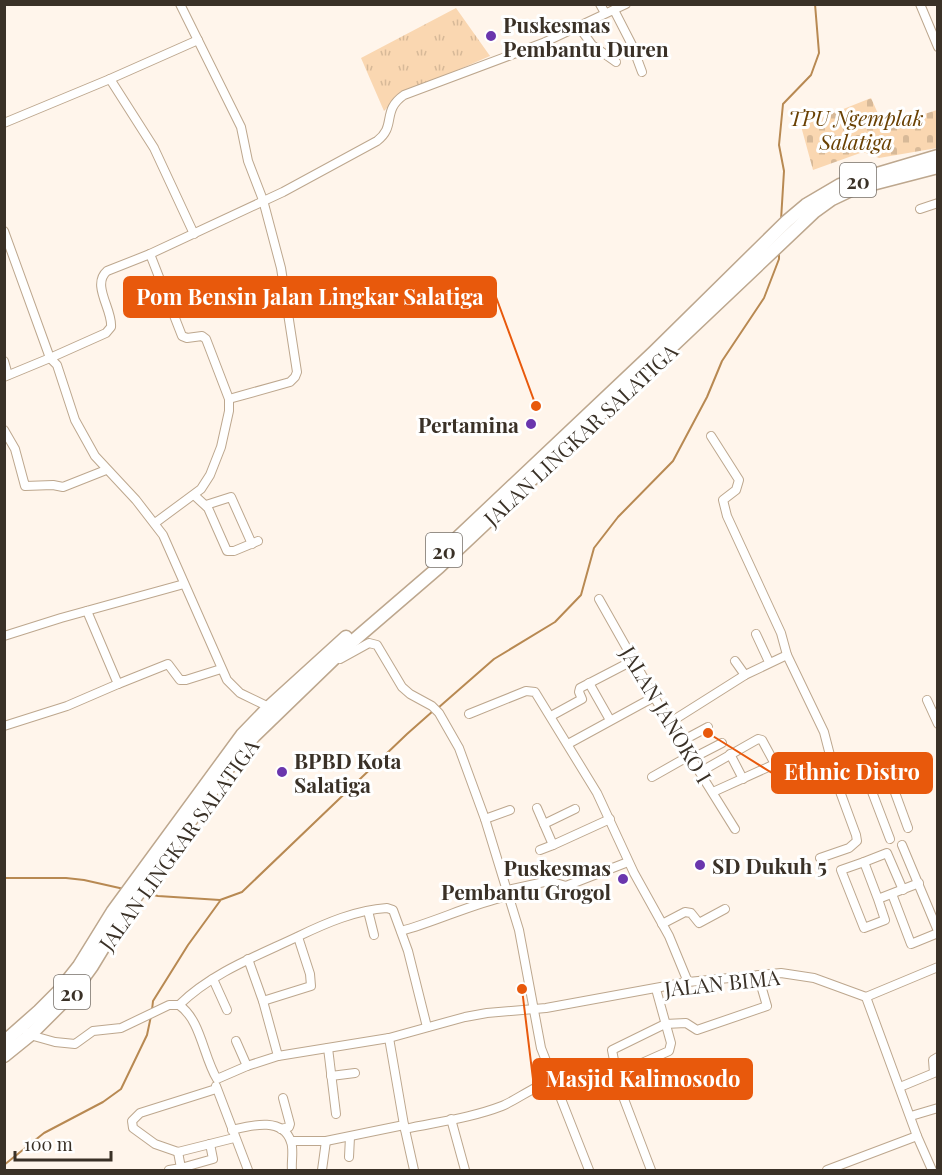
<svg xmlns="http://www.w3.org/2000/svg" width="942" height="1175" font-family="'Playfair Display',serif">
<defs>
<pattern id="grass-tufts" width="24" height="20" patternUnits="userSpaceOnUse" patternTransform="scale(1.5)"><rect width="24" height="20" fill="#fad7b1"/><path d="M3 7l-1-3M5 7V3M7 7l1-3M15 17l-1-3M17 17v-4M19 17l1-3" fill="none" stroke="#d7b998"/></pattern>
<pattern id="cemetery-stones" width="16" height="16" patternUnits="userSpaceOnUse" patternTransform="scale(1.5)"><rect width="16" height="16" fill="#fad7b1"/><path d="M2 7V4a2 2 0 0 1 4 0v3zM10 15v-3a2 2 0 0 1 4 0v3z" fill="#d7b998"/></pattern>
</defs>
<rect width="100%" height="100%" fill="#fff5eb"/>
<path fill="url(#grass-tufts)" d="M456 8 490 56 398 96 384 111 361 58Z"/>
<path fill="url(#cemetery-stones)" d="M871 98 884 127 937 110V148L879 158 863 152 813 170 801 126Z"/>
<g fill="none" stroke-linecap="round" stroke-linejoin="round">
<g stroke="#b88952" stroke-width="2">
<path d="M781 220 784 171 779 145 783 104 811 75 819 53 815 4"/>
<path d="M438 708 494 659 555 622 581 595 594 548 618 517 673 461 707 397 722 361 764 298 779 259V252"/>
<path d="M4 878H66L84 880 124 889"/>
<path d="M144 893 158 896 220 900 242 892 407 734 433 711"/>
<path d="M152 1010 153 1001 188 945 220 901"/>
<path d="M4 1165 44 1133 103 1102 121 1089 147 1035 151 1016"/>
</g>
<defs>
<g id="minor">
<path d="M180 4 241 127 248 161 263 200 281 268 297 372 295 377 290 382 229 399"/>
<path d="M600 4 605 13"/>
<path d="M920 4 938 47"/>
<path d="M614 10 632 45 642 72"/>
<path d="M579 27 592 45 616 62"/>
<path d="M110 79 198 40"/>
<path d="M4 123 110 79 154 148 194 234"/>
<path d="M920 209 938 203"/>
<path d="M4 231 50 358 4 377"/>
<path d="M150 254 182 336 187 338 202 336 206 339 229 399V411L221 447 210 475 201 489 155 523"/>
<path d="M4 361 8 375"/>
<path d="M4 430 15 449 25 486 53 485 63 487 106 470"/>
<path d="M711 436 739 480 736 490 723 500 727 516 781 633 787 655 824 732 838 786 856 835 857 841 849 848 820 858"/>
<path d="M194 495 208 508 227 551H234L258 541"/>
<path d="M206 505 231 497 252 544"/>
<path d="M599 599 669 723 735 829"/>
<path d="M756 634 769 662"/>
<path d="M4 636 61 618 184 584"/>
<path d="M340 659 369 643 377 645 402 687 410 694 432 706 439 713 459 748 485 819 519 930 541 1048 589 1170"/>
<path d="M735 661 745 675"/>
<path d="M589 683 610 720"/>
<path d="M118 684 168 664 180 680H186L221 669"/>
<path d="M927 700 938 724"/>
<path d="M269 707 240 693 227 680 163 535 136 500 95 456 75 420 57 365 50 358 106 333 111 327C113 310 91 285 107 271L150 254 283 192 377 141C397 126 381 111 404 95L543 43 626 4"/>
<path d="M469 714 526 691 535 692 597 793 634 873 669 936 688 982"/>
<path d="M551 716 582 699 579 692 580 688 634 660"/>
<path d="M669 723 745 675 787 655"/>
<path d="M4 726 67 706 118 684 87 611"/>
<path d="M680 742 708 727"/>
<path d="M568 744 654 697"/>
<path d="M730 754 743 779"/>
<path d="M691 759 722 743"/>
<path d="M886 768 908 828"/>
<path d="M700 772 758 739 762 740 775 764 713 792"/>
<path d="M866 776 890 839"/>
<path d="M652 777 689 756"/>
<path d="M537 808 553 845 610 819"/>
<path d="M485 819 510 810"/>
<path d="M544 824 575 809"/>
<path d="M902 845 938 931"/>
<path d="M540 850 553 845"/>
<path d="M864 862 887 853 903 890"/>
<path d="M507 890 549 881 566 886 628 862"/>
<path d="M892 894 911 944 938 933"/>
<path d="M878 899 885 920 864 928 841 870 864 862 878 899 919 883"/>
<path d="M368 911 374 935"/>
<path d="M662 924 685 912 691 913 699 923 725 909"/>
<path d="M401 931C438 921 471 904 508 896"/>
<path d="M248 959 263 1001 278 1056"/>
<path d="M213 979 227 1010"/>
<path d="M866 997 938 967"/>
<path d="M263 1001 311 986 310 974 298 937"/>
<path d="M179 1005C213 972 257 956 299 936 326 923 356 910 387 908L393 910 408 951 427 1027"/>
<path d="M27 1033 30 1035 55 1042 75 1044 93 1031 121 1028 169 1005H179C201 1020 203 1056 217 1079L247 1066 278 1056 389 1038 465 1017 487 1013 546 1008 688 982 781 973 814 978 866 997 917 1136 932 1170"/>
<path d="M389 1038 404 1125 414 1170"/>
<path d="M236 1041 247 1066"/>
<path d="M328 1048 336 1114"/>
<path d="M331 1076 355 1073"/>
<path d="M216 1086 248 1170"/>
<path d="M555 1086 595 1069 609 1068 624 1071 669 1051 671 1043 656 989"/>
<path d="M900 1087 934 1073 933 1060 938 1057"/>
<path d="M216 1089 140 1113 132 1121 133 1128 155 1144 178 1152 234 1138"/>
<path d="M911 1116 938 1108"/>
<path d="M451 1119 465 1170"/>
<path d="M281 1129 289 1127 290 1124 283 1098"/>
<path d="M405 1129C437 1122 471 1118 502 1106 517 1100 538 1083 553 1082"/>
<path d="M232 1130C249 1126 283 1116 291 1142 294 1150 291 1162 292 1170"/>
<path d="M291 1141H326L404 1125"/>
<path d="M178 1152 181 1168 213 1159 210 1144"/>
<path d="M349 1157 350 1137"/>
<path d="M169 1170 181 1168"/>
<path d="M322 1170 326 1141"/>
<path d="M651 1170 619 1086 612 1050 665 1024 686 1023 697 1030 767 1006 758 975"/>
<path d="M827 1170 917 1136"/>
</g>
<g id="trunk">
<path d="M436 558 654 352 787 221 806 205 840 185 938 156"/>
<path d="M4 1042 39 1011 60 990 79 966 113 911 242 735 269 707 346 637"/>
<path d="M4 1056 30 1035 74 991 92 966 123 915 237 756 254 736 346 647 439 567 528 483 814 212 832 199 853 189 938 167"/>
</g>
</defs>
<use href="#minor" stroke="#bda78e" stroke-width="10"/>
<use href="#trunk" stroke="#bda78e" stroke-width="15"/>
<use href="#minor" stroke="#fff" stroke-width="8"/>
<use href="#trunk" stroke="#fff" stroke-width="12"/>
</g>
<g fill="#6a36ad" stroke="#fff" stroke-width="2">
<circle cx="491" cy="36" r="6"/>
<circle cx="531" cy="424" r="6"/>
<circle cx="282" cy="772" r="6"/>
<circle cx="700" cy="865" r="6"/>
<circle cx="623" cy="879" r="6"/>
</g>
<g text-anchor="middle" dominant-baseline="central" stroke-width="6" stroke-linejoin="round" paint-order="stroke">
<g fill="#fff" stroke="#756f68" stroke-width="1.5">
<rect x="840" y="163" width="36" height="34" rx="4.5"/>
<rect x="426" y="533" width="36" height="34" rx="4.5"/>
<rect x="54" y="975" width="36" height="34" rx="4.5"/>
</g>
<g font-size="20" font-weight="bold" fill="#3a3127">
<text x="858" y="180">20</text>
<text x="444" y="550">20</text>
<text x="72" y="992">20</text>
</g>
<g font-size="21" font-weight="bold" fill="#3a3127" stroke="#fff" text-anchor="start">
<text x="503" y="24">Puskesmas<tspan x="503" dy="24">Pembantu Duren</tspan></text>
<text x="519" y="424" text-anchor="end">Pertamina</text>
<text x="294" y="760">BPBD Kota<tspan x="294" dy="24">Salatiga</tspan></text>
<text x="712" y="865">SD Dukuh 5</text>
<text x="611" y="867" text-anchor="end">Puskesmas<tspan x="611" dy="24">Pembantu Grogol</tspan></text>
</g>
<g font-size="21" font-style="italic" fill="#6a4103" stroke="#fff">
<text x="856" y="117">TPU Ngemplak<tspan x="856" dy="24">Salatiga</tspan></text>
</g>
<g font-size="21" fill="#3a3127" stroke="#fff">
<text transform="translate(580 434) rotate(-43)">JALAN LINGKAR SALATIGA</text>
<text transform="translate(667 714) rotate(59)">JALAN JANOKO I</text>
<text transform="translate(178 844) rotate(-54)">JALAN LINGKAR SALATIGA</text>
<text transform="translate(722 982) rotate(-6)">JALAN BIMA</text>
</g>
</g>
<path fill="none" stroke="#e8590c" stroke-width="2" d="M536 406L496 297M708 733L772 773M522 989L533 1079"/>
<g fill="#e8590c" stroke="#fff" stroke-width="2">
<circle cx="536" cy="406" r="6"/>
<circle cx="708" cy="733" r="6"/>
<circle cx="522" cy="989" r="6"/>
</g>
<g fill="#e8590c" stroke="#e8590c" stroke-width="2">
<rect x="124" y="277" width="372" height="40" rx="6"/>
<rect x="772" y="753" width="160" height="40" rx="6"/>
<rect x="533" y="1059" width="219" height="40" rx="6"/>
</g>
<g font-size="22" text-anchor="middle" font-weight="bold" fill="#fff">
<text x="310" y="305">Pom Bensin Jalan Lingkar Salatiga</text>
<text x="852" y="780">Ethnic Distro</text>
<text x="643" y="1087">Masjid Kalimosodo</text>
</g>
<rect width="942" height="1175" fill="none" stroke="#3a3127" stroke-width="12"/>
<path d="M15 1151v9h96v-9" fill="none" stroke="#3a3127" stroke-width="3"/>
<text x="24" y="1151" font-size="18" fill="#3a3127" stroke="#ffffff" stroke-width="4.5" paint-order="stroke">100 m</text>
</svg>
